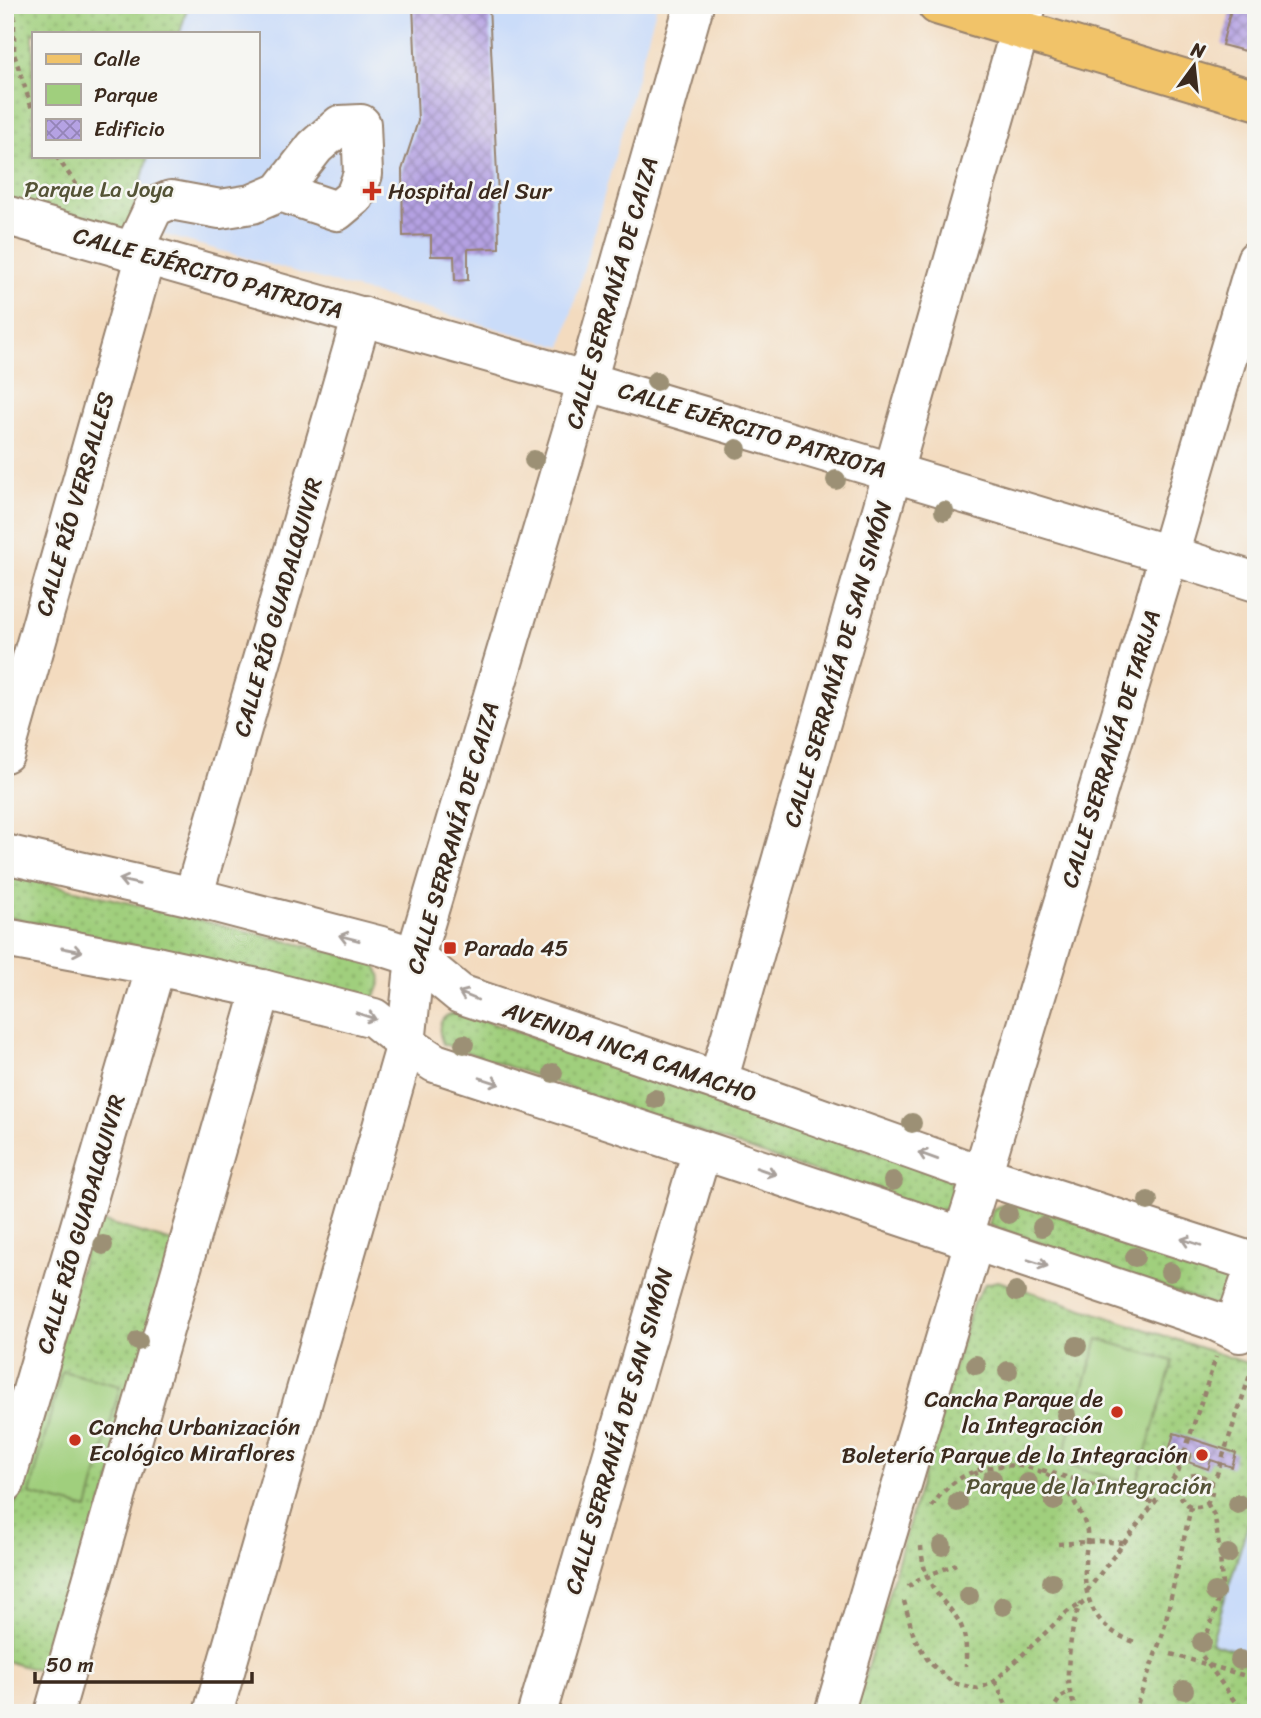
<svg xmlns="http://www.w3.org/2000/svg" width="1261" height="1718" font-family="Sriracha,sans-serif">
<defs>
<pattern id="green-dots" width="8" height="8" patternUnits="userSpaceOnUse" patternTransform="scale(1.75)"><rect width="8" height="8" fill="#a0cf7d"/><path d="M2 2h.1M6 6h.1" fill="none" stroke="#84a866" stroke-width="1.8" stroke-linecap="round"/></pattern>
<pattern id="building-cross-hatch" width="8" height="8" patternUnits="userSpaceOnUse" patternTransform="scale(1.75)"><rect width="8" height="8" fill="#b5a2e3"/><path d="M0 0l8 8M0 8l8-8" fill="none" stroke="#9484b7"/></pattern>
</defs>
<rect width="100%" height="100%" fill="#f6f6f2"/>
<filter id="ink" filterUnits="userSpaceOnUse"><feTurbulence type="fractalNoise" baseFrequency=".0143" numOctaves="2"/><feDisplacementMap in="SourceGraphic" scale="14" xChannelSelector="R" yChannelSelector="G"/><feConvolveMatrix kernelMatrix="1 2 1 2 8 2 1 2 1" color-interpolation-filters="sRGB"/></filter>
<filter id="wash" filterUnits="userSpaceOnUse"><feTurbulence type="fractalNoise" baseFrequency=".00686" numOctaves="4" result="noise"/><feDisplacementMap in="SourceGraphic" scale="28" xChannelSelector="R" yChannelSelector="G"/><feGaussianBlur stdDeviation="1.57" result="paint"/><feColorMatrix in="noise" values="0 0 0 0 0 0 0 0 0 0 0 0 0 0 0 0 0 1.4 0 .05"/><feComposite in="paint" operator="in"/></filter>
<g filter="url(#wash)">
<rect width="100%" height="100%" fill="#f3dbbf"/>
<g fill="#cadcf9">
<path d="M188 5H657L562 347 130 225 148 156H257V33H180Z"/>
<path d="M1256 1498V1657L1211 1644Z"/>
</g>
<g fill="url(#green-dots)" stroke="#6e7c4e" stroke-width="2">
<path d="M5 5H188L180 33H33V156H148L127 233 5 198Z"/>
<path d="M5 873 373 962C384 976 382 981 375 996L363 999 5 916Z"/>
<path d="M458 1012 949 1178C961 1196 955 1205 937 1214L443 1044C436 1026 439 1015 458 1012Z"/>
<path d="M1012 1200 1232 1274 1237 1281 1221 1308 989 1225 993 1209Z"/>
<path d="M94 1219 179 1244 55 1675 5 1661V1538Z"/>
<path d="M998 1281 1256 1366V1498L1211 1643 1256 1657V1713H854L973 1303 985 1284Z"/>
</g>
<g fill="#a0cf7d" stroke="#6e7c4e" stroke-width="2">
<path d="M1098 1339 1173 1361 1136 1485 1061 1463Z"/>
<path d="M62 1371 120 1386 88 1509 30 1494Z"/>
</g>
<g id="blocks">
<g fill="url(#building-cross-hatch)">
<path d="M413 5H489L498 196 499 248 468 249V280L455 281 454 256H431V235L403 236 402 170 418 121Z"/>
<path d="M1232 5H1256V54L1222 45Z"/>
<path d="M1174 1433 1236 1453 1232 1467 1211 1460 1208 1469 1188 1462 1191 1454 1170 1447Z"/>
</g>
</g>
</g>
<g filter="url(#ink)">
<use href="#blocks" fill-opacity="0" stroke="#97826e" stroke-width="2"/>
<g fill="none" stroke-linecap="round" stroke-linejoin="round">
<defs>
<g id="minor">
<path d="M5 215 546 369 1169 555 1256 582"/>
<path d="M133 251 154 207 171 200 220 209 252 204 280 192 315 147 340 125 361 124 363 174 355 196 337 211 280 192"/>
<path d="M5 753 146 255"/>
<path d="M5 854 193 897 381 946 415 957 460 994 718 1081 982 1175 1256 1263 1241 1307"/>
<path d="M193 897 362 316"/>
<path d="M5 938 156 966 262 989 374 1018 406 1044 435 1063 702 1150 1215 1321 1240 1333"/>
<path d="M718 1081 1027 5"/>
<path d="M962 1238 982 1175 1169 555 1256 260"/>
<path d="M5 1483 156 966"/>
<path d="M54 1713 262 989"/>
<path d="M213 1713 406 1044 415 957 587 381 694 5"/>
<path d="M537 1713 702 1150"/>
<path d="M834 1713 974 1242"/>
</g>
<path id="major" d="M937 5 1256 100"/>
</defs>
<use href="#minor" stroke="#97826e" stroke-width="42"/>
<use href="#major" stroke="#97826e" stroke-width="42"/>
<g stroke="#97826e" stroke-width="4.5" stroke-dasharray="5 5" stroke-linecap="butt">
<path d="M14 5V54L33 112"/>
<path d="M65 5C76 12 88 13 98 5"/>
<path d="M56 156 81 191"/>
<path d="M1042 1470 1155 1503"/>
<path d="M975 1471 984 1496"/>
<circle cx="1196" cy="1491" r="16"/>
<path d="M1210 1484 1217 1474 1254 1363"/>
<path d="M1207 1503 1215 1517 1220 1555 1222 1585 1214 1615 1200 1653 1243 1713"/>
<path d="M932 1507C944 1486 967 1470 992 1467 1028 1461 1060 1473 1077 1507 1081 1514 1086 1523 1087 1532 1088 1542 1085 1554 1085 1564 1083 1602 1097 1630 1135 1642"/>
<path d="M1058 1544 1098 1541 1123 1543"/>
<path d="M921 1546C922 1563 926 1578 936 1592 945 1605 956 1613 962 1628 967 1641 966 1653 966 1666"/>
<path d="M908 1587 919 1579 956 1564"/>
<path d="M1087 1591 1178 1472 1216 1357"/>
<path d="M904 1601 914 1637 929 1662 953 1683 978 1689 995 1681 1067 1612 1081 1604"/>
<path d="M1171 1654 1256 1679"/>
<path d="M995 1681 1010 1713"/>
<path d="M954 1713 956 1708"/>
<path d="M1050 1713 1061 1697 1070 1692"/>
<path d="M1077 1713C1073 1702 1069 1693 1068 1681 1067 1666 1072 1618 1080 1606 1082 1603 1086 1601 1089 1600"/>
<path d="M1134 1713 1163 1633 1191 1507"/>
</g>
<use href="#minor" stroke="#fff" stroke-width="38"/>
<use href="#major" stroke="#f1c369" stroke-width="38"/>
</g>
<g fill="#9c9074">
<circle cx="656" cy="381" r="10"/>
<circle cx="737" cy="449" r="10"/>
<circle cx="534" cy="460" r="10"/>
<circle cx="836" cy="480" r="10"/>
<circle cx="944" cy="511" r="10"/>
<circle cx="464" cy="1044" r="10"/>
<circle cx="553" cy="1073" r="10"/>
<circle cx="655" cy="1099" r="10"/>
<circle cx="912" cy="1123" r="10"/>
<circle cx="893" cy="1181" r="10"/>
<circle cx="1148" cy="1201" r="10"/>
<circle cx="1008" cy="1214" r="10"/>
<circle cx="1042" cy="1227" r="10"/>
<circle cx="103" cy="1245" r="10"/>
<circle cx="1135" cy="1257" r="10"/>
<circle cx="1170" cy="1272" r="10"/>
<circle cx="1016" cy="1292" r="10"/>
<circle cx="138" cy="1341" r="10"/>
<circle cx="1077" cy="1346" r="10"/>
<circle cx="976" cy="1365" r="10"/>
<circle cx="1008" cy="1371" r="10"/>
<circle cx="1066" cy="1415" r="10"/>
<circle cx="992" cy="1479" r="10"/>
<circle cx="1028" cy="1483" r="10"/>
<circle cx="1054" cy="1501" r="10"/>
<circle cx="958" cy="1502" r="10"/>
<circle cx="1238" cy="1504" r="10"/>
<circle cx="942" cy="1546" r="10"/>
<circle cx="1228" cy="1554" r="10"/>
<circle cx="1052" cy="1582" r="10"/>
<circle cx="1215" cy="1592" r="10"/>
<circle cx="969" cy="1596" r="10"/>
<circle cx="1003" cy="1606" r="10"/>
<circle cx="1202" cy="1642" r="10"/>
<circle cx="1240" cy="1660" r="10"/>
<circle cx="1184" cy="1690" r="10"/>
</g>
<defs><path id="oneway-shaft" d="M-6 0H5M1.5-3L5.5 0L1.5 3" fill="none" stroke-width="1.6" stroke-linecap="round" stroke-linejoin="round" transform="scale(1.75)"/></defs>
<g stroke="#a79f9a">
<use href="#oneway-shaft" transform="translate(129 882) rotate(-167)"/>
<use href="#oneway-shaft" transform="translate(349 938) rotate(-165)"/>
<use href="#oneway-shaft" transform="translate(72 950) rotate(11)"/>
<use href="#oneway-shaft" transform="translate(468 996) rotate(-158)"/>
<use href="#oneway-shaft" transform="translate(366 1016) rotate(18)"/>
<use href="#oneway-shaft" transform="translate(490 1081) rotate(18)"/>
<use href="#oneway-shaft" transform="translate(928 1156) rotate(-160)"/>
<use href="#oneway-shaft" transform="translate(766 1171) rotate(19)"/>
<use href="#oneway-shaft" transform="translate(1191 1242) rotate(-162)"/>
<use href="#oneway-shaft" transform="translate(1038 1263) rotate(18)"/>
</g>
</g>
<g fill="#c8321e" stroke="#f6f6f2" stroke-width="2.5">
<path d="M368.5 180.5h7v7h7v7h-7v7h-7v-7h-7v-7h7z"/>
<rect x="443" y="941" width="14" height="14" rx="3.5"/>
<circle cx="1117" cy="1412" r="7"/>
<circle cx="75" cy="1440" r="7"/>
<circle cx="1202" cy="1455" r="7"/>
</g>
<g text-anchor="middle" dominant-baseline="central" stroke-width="5" stroke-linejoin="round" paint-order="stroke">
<g font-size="23" fill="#545336" stroke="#f6f6f2">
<text x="99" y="189">Parque La Joya</text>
<text x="1089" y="1486">Parque de la Integración</text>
</g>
<g font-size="23" fill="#3b2a1e" stroke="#f6f6f2" text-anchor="start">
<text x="388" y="191">Hospital del Sur</text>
<text x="464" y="948">Parada 45</text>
<text x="1103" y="1399" text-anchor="end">Cancha Parque de<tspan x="1103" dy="26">la Integración</tspan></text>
<text x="89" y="1427">Cancha Urbanización<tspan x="89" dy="26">Ecológico Miraflores</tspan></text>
<text x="1188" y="1455" text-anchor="end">Boletería Parque de la Integración</text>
</g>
<g font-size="23" fill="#3b2a1e" stroke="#f6f6f2">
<text transform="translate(208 273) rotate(16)">CALLE EJÉRCITO PATRIOTA</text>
<text transform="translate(612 293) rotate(-74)">CALLE SERRANÍA DE CAIZA</text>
<text transform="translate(752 430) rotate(17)">CALLE EJÉRCITO PATRIOTA</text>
<text transform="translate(75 504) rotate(-74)">CALLE RÍO VERSALLES</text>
<text transform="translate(278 607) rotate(-74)">CALLE RÍO GUADALQUIVIR</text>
<text transform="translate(838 664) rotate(-74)">CALLE SERRANÍA DE SAN SIMÓN</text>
<text transform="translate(1111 749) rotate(-73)">CALLE SERRANÍA DE TARIJA</text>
<text transform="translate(453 838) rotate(-74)">CALLE SERRANÍA DE CAIZA</text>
<text transform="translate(630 1052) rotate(19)">AVENIDA INCA CAMACHO</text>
<text transform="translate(81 1224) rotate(-74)">CALLE RÍO GUADALQUIVIR</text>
<text transform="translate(619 1431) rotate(-74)">CALLE SERRANÍA DE SAN SIMÓN</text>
</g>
</g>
<rect width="1261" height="1718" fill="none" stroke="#f6f6f2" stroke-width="28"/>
<rect x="32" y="32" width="228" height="126" fill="#f6f6f2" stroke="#aba49d" stroke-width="2"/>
<rect x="46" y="54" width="35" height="10" fill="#f1c369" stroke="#aba49d" stroke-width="2"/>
<text x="94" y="66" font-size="21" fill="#3b2a1e">Calle</text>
<rect x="46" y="84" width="35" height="21" fill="#a0cf7d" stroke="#aba49d" stroke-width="2"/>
<text x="94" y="102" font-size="21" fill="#3b2a1e">Parque</text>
<rect x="46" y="119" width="35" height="21" fill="url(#building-cross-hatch)" stroke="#aba49d" stroke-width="2"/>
<text x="94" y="136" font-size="21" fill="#3b2a1e">Edificio</text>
<g transform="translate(1194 66) rotate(15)" stroke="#f6f6f2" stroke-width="5" paint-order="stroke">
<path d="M0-5L12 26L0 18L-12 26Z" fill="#3b2a1e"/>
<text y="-10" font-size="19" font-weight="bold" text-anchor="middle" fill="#3b2a1e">N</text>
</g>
<path d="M35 1672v10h217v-10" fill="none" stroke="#3b2a1e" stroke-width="3.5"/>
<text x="46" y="1672" font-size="21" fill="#3b2a1e" stroke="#f6f6f2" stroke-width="5" paint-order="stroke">50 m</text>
</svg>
